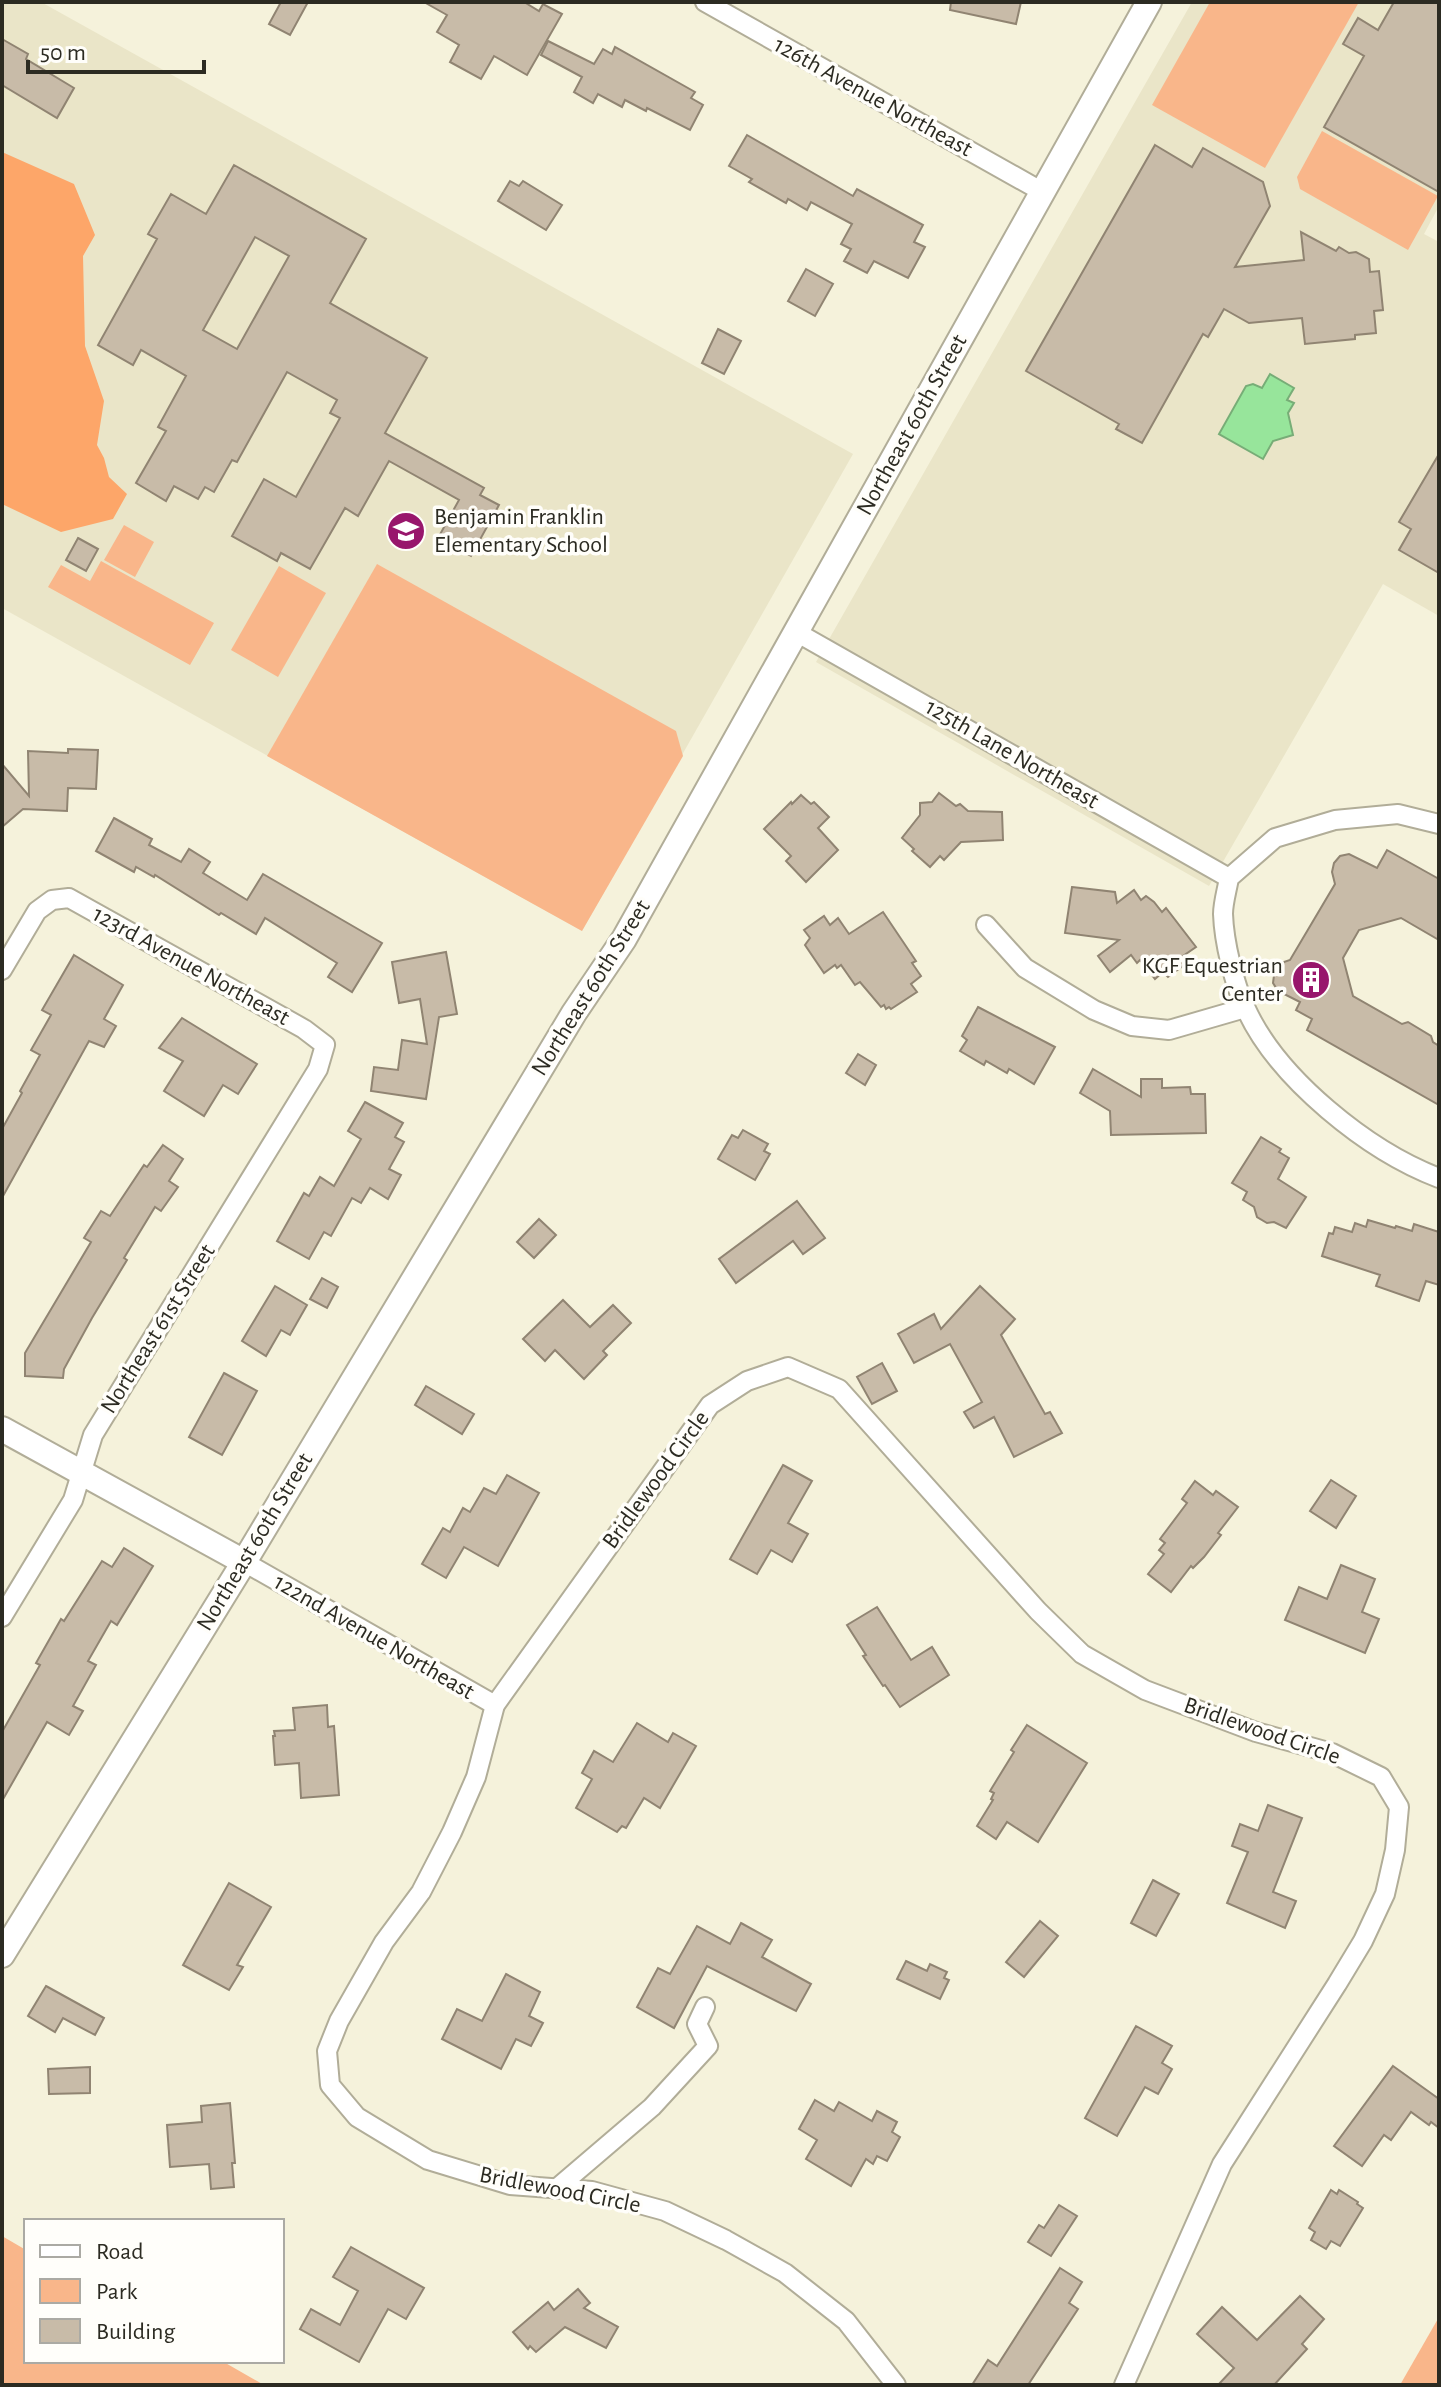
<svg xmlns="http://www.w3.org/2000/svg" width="1441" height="2387" font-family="'Alegreya Sans',sans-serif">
<rect width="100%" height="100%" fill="#f5f2db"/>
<g fill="#eae5c8">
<path d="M2 2H41L853 454 582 931 2 608Z"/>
<path d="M1192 2H1439V206L1424 234 1439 242V616L1383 584 1209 886 816 662Z"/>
</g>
<g fill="#f9b68a">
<path d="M1210 2H1359L1265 168 1152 105Z"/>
<path d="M1322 131 1438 196 1408 250 1300 189 1297 177Z"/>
<path d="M124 525 154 542 135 577 104 560Z"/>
<path d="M101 561 214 623 190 665 48 587 61 565 90 581Z"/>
<path d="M377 564 676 731 683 756 582 931 267 756Z"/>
<path d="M279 566 326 593 278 677 231 650Z"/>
<path d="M2 2236 26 2250V2361H222L264 2385H2Z"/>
<path d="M1439 2317V2385H1400Z"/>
</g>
<path fill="#fda669" d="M2 152 74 184 95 235 83 256 85 346 104 401 97 445 104 458 109 477 127 494 113 519 61 532 2 504Z"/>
<path fill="#97e59b" stroke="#77ad77" stroke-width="2" d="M1270 374 1294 388 1287 400 1294 403 1288 413 1293 435 1273 441 1263 459 1219 434 1246 386 1253 384 1262 388Z"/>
<g fill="#c8bba8" stroke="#908472" stroke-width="2" fill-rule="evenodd">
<path d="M281 2H308L290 35 269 24Z"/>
<path d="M424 2H524L539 11 543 4 562 14 527 75 494 56 481 79 450 62 459 45 437 32 447 15Z"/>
<path d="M951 2H1021L1016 24 950 10Z"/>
<path d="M1394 2H1439V192L1324 127 1364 56 1343 44 1358 18 1378 30Z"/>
<path d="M2 39 28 54 26 59 74 88 57 118 2 85Z"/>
<path d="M548 41 594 64 603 49 612 54 615 47 695 92 691 98 703 105 690 130 647 108 646 111 625 100 622 107 598 94 593 103 574 92 582 77 541 55Z"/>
<path d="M747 135 853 196 857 189 923 225 914 242 925 247 908 278 874 261 867 273 844 261 851 249 841 244 852 224 811 202 807 210 788 199 786 203 749 182 752 179 729 166Z"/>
<path d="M1155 145 1192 167 1203 148 1263 182 1270 206 1235 267 1304 260 1301 232 1336 251 1339 247 1349 253 1356 252 1369 259 1370 272 1379 271 1383 310 1374 311 1376 333 1355 335V339L1305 344 1302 318 1249 323 1224 309 1208 337 1203 334 1142 443 1116 429 1119 424 1026 371Z"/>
<path d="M234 165 366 239 330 303 427 358 385 433 484 488 480 495 499 505 471 556 438 538 459 500 389 461 358 516 345 508 310 569 281 553 277 561 232 536 264 479 296 497 340 418 330 413 337 400 287 372 237 462 232 460 214 492 205 487 198 499 174 486 166 501 136 483 166 431 158 427 186 376 141 350 133 365 98 345 157 239 148 234 171 194 206 214ZM255 237 289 256 237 349 203 330Z"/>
<path d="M510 181 519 186 523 181 562 205 546 230 498 201Z"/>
<path d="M806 269 833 284 815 316 788 301Z"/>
<path d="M718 329 741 341 724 374 702 363Z"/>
<path d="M1439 454V573L1399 550 1411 529 1399 522Z"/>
<path d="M78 538 98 549 86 571 66 560Z"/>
<path d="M68 749 98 750 96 789 68 788 67 811 23 809 2 827V764L29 796 28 751 68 753Z"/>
<path d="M939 793 956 806 960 804 968 811 1002 812 1003 840 961 842 944 860 940 856 930 867 912 851 914 849 902 838 920 815V803L932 802Z"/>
<path d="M801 795 811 804 814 802 829 817 818 828 838 850 806 882 786 861 791 856 764 829 791 802 792 804Z"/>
<path d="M114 818 152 839 149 845 181 862 189 849 210 862 203 873 247 900 263 874 382 943 352 992 328 977 337 963 265 918 256 934 221 913 219 915 155 875 154 877 136 867 134 872 96 851Z"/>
<path d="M1387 850 1439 879V940L1401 918 1359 930 1343 958 1353 996 1402 1024 1408 1022 1431 1036 1433 1042 1439 1046V1105L1307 1030 1312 1019 1296 1010 1300 1002 1278 991 1273 983 1275 968 1278 964 1290 960 1335 884 1332 872 1334 863 1340 856 1349 854 1377 868Z"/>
<path d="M1072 887 1115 892 1117 903 1134 890 1141 900 1146 896 1154 902 1162 912 1166 908 1196 947 1183 956 1188 962 1168 977 1163 972 1155 979 1140 960 1137 963 1131 955 1110 972 1098 956 1119 940 1065 933Z"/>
<path d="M883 912 916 961 912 963 921 976 911 984 917 992 891 1009 889 1007 886 1009 884 1005 881 1007 860 982 855 985 841 965 837 968 835 965 824 973 805 945 810 938 804 930 824 916 830 925 838 918 849 934Z"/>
<path d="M446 952 457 1014 439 1017 426 1099 371 1091 374 1067 398 1070 402 1040 427 1044 420 999 399 1003 392 962Z"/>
<path d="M74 955 123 985 104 1019 116 1026 104 1047 89 1041 2 1198V1129L22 1093 20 1091 40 1055 31 1050 51 1015 42 1010Z"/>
<path d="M978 1007 1055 1047 1034 1084 1009 1069 1007 1073 986 1061 984 1065 960 1051 967 1040 962 1036Z"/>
<path d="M182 1018 257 1064 238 1094 223 1085 204 1116 164 1091 183 1061 159 1048Z"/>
<path d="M858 1054 876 1065 865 1085 846 1073Z"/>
<path d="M1093 1069 1141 1097V1079H1162V1088L1190 1087 1191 1094H1205L1206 1133 1111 1135 1110 1111 1080 1093Z"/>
<path d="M365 1102 403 1123 395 1137 404 1142 389 1169 401 1175 388 1199 370 1188 361 1203 352 1198 331 1236 324 1232 309 1259 277 1241 304 1193 309 1196 320 1177 334 1186 361 1139 348 1131Z"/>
<path d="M743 1130 768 1144 764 1151 770 1154 755 1180 718 1159 732 1135 738 1138Z"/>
<path d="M1261 1137 1281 1149 1279 1152 1289 1158 1278 1179 1306 1197 1286 1228 1274 1222 1267 1223 1257 1217 1254 1207 1243 1200 1247 1192 1232 1183Z"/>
<path d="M163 1145 183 1159 169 1181 178 1187 161 1211 155 1207 124 1258 127 1260 92 1318 64 1369 63 1378 25 1376V1353L91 1242 84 1238 101 1211 110 1216 144 1165 147 1167Z"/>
<path d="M797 1201 825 1238 803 1254 793 1241 736 1283 719 1259Z"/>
<path d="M539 1219 556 1235 534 1258 517 1242Z"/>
<path d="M1368 1220 1395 1228 1396 1226 1412 1231 1414 1224 1439 1232V1285L1426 1281 1419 1301 1376 1286 1380 1275 1322 1256 1329 1233 1333 1234 1335 1227 1352 1232 1355 1223 1366 1227Z"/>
<path d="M322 1278 338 1287 327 1308 310 1299Z"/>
<path d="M275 1286 307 1305 290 1335 281 1330 266 1356 242 1341Z"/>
<path d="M980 1286 1015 1319 1001 1335 1045 1414 1050 1412 1062 1433 1014 1457 994 1417 974 1428 964 1412 982 1402 950 1344 914 1363 898 1334 934 1314 941 1329Z"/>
<path d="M563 1300 590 1327 613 1305 631 1323 603 1351 607 1355 584 1379 555 1350 545 1361 523 1339Z"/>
<path d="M882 1363 897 1391 872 1404 857 1377Z"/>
<path d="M224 1373 257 1391 222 1455 189 1437Z"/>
<path d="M426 1386 474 1414 462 1434 415 1405Z"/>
<path d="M783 1465 812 1481 788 1523 808 1534 792 1562 771 1550 757 1574 730 1559Z"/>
<path d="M507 1475 539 1493 498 1566 464 1547 446 1578 422 1564 443 1528 450 1532 463 1508 470 1512 484 1488 496 1494Z"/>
<path d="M1331 1480 1356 1496 1336 1528 1310 1511Z"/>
<path d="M1195 1481 1213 1495 1216 1491 1238 1507 1218 1533 1221 1535 1204 1557 1193 1568 1191 1566 1171 1592 1148 1574 1164 1554 1159 1550 1165 1543 1160 1539 1187 1503 1182 1499Z"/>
<path d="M124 1548 153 1566 117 1625 111 1621 88 1661 96 1665 73 1706 83 1711 69 1735 47 1722 2 1801V1732L40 1665 36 1663 61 1619 64 1621 102 1561 112 1567Z"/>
<path d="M1341 1565 1375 1579 1362 1612 1379 1619 1365 1653 1285 1620 1299 1587 1327 1599Z"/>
<path d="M877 1607 911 1660 932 1647 949 1675 900 1707 885 1685 883 1686 863 1656 866 1655 847 1625Z"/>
<path d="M327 1705 328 1727 334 1726 339 1795 301 1798 299 1763 275 1765 273 1736H275L274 1731 295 1730 293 1708Z"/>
<path d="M637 1723 668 1742 673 1733 696 1746 660 1808 644 1798 626 1828 622 1826 617 1832 576 1808 592 1779 582 1773 594 1751 613 1762Z"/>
<path d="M1027 1725 1087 1763 1038 1842 1007 1822 996 1839 977 1826 993 1800 991 1799 994 1793 990 1791 1014 1752 1011 1750Z"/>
<path d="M1268 1805 1302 1818 1273 1892 1296 1901 1285 1928 1227 1903 1248 1852 1232 1846 1240 1824 1258 1831Z"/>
<path d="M1153 1880 1179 1894 1156 1936 1131 1923Z"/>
<path d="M229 1883 271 1907 237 1965 243 1967 229 1990 183 1965Z"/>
<path d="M1040 1921 1058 1936 1024 1977 1006 1962Z"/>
<path d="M741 1923 772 1940 762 1957 811 1984 796 2011 707 1966 674 2028 637 2007 658 1968 670 1974 697 1926 730 1944Z"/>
<path d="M906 1961 927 1971 930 1964 947 1972 944 1978 949 1980 940 1999 897 1979Z"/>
<path d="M506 1974 540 1992 529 2016 543 2023 531 2046 516 2039 501 2069 442 2039 457 2009 482 2021Z"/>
<path d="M46 1986 104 2018 95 2035 63 2018 55 2032 28 2016Z"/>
<path d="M1136 2026 1172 2046 1162 2063 1172 2069 1158 2094 1145 2087 1117 2136 1085 2118Z"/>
<path d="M1393 2066 1439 2099V2128L1431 2122 1429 2125 1411 2112 1391 2140 1384 2135 1362 2166 1334 2146Z"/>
<path d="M90 2067V2093L49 2094 48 2069Z"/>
<path d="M815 2100 834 2111 839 2102 872 2121 877 2111 897 2122 892 2132 900 2137 887 2161 877 2156 873 2164 866 2159 851 2186 806 2159 817 2140 799 2129Z"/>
<path d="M230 2103 235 2163H232L234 2187 211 2189 209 2164 170 2167 167 2125 202 2122 201 2106Z"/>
<path d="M1331 2190 1337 2194 1339 2190 1358 2202 1357 2204 1363 2208 1340 2246 1331 2241 1326 2249 1311 2240 1315 2232 1309 2228Z"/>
<path d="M1059 2205 1077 2216 1051 2256 1028 2242 1039 2225 1044 2228Z"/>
<path d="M351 2247 424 2288 406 2319 388 2309 359 2362 300 2329 311 2309 340 2325 358 2291 333 2277Z"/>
<path d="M1060 2268 1082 2282 1069 2303 1078 2309 1028 2385H972L988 2360 997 2366Z"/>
<path d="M578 2289 590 2303 584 2308 618 2327 606 2348 565 2327 536 2352 530 2346 528 2349 513 2332 548 2302 554 2310Z"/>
<path d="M1300 2296 1324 2319 1302 2344 1307 2349 1274 2385H1218L1234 2368 1197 2334 1222 2307 1257 2340Z"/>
</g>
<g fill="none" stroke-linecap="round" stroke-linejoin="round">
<defs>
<g id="minor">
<path d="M705 2 1041 191"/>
<path d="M796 632 1229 878"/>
<path d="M1439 824 1398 814 1335 820 1275 838 1229 878C1227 890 1223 903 1223 914 1224 942 1234 984 1246 1009 1278 1079 1368 1151 1439 1178"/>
<path d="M986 925 1025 968 1094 1010 1132 1026 1169 1030 1245 1008"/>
<path d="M2 970 37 911 52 900 69 898 304 1029 325 1045 318 1069 93 1435 73 1500 2 1617"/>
<path d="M244 1562 495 1705"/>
<path d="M556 2189 652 2107 708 2046 697 2024 705 2007"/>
<path d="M896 2385 846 2321 785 2273 726 2240 665 2211 592 2191 510 2185 428 2160 357 2117 330 2085 327 2051 339 2021 384 1942 421 1892 452 1832 476 1777 495 1705 710 1405 747 1381 788 1367 839 1389 1038 1611 1082 1654 1145 1690 1256 1732 1332 1753 1381 1777 1399 1807 1395 1850 1385 1894 1363 1941 1337 1984 1222 2164 1124 2385"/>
</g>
<g id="tertiary">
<path d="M2 1429 244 1562"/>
<path d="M2 1955 244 1562 574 1013 624 939 1149 2"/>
</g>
</defs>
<use href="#minor" stroke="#b1ad98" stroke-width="22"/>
<use href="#tertiary" stroke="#b1ad98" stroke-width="28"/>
<use href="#minor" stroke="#fff" stroke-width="18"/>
<use href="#tertiary" stroke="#fff" stroke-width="24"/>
</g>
<defs>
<symbol id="school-disc" viewBox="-11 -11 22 22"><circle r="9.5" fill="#98166c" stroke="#fffefa"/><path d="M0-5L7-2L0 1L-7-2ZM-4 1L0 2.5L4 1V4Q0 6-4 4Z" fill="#fff"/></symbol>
<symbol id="building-disc" viewBox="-11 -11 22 22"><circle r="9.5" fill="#98166c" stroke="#fffefa"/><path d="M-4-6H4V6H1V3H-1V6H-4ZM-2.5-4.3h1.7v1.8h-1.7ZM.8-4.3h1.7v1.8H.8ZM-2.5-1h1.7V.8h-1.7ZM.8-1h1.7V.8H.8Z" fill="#fff"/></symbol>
</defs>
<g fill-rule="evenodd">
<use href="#school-disc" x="384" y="509" width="44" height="44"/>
<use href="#building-disc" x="1289" y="958" width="44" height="44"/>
</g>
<g text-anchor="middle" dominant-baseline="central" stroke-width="7" stroke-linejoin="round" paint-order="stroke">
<g font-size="24" fill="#2c2b22" stroke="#fffefa">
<text transform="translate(873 97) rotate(29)">126th Avenue Northeast</text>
<text transform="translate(912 425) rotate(-61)">Northeast 60th Street</text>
<text transform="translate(1012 754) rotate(30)">125th Lane Northeast</text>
<text transform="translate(191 966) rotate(29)">123rd Avenue Northeast</text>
<text transform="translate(591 988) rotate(-58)">Northeast 60th Street</text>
<text transform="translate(158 1329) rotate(-58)">Northeast 61st Street</text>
<text transform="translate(656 1480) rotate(-54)">Bridlewood Circle</text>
<text transform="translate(255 1542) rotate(-59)">Northeast 60th Street</text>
<text transform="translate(374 1637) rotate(30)">122nd Avenue Northeast</text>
<text transform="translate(1262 1731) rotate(19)">Bridlewood Circle</text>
<text transform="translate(560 2190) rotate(11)">Bridlewood Circle</text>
</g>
<g font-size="24" fill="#2c2b22" stroke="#fffefa" text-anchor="start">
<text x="434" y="517">Benjamin Franklin<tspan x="434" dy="28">Elementary School</tspan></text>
<text x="1283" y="966" text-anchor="end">KGF Equestrian<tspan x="1283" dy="28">Center</tspan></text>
</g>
</g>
<rect width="1441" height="2387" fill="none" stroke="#2c2b22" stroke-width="8"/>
<rect x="24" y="2219" width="260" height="144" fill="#fffefa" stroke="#abaaa4" stroke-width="2"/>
<rect x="40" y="2245" width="40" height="12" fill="#ffffff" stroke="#abaaa4" stroke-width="2"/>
<text x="96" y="2259" font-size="24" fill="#2c2b22">Road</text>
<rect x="40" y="2279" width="40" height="24" fill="#f9b68a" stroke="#abaaa4" stroke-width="2"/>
<text x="96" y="2299" font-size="24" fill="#2c2b22">Park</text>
<rect x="40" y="2319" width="40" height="24" fill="#c8bba8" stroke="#abaaa4" stroke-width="2"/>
<text x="96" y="2339" font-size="24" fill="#2c2b22">Building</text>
<path d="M28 60v12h176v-12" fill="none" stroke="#2c2b22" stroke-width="4"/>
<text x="40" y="60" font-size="24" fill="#2c2b22" stroke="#fffefa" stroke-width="6" paint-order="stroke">50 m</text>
</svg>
